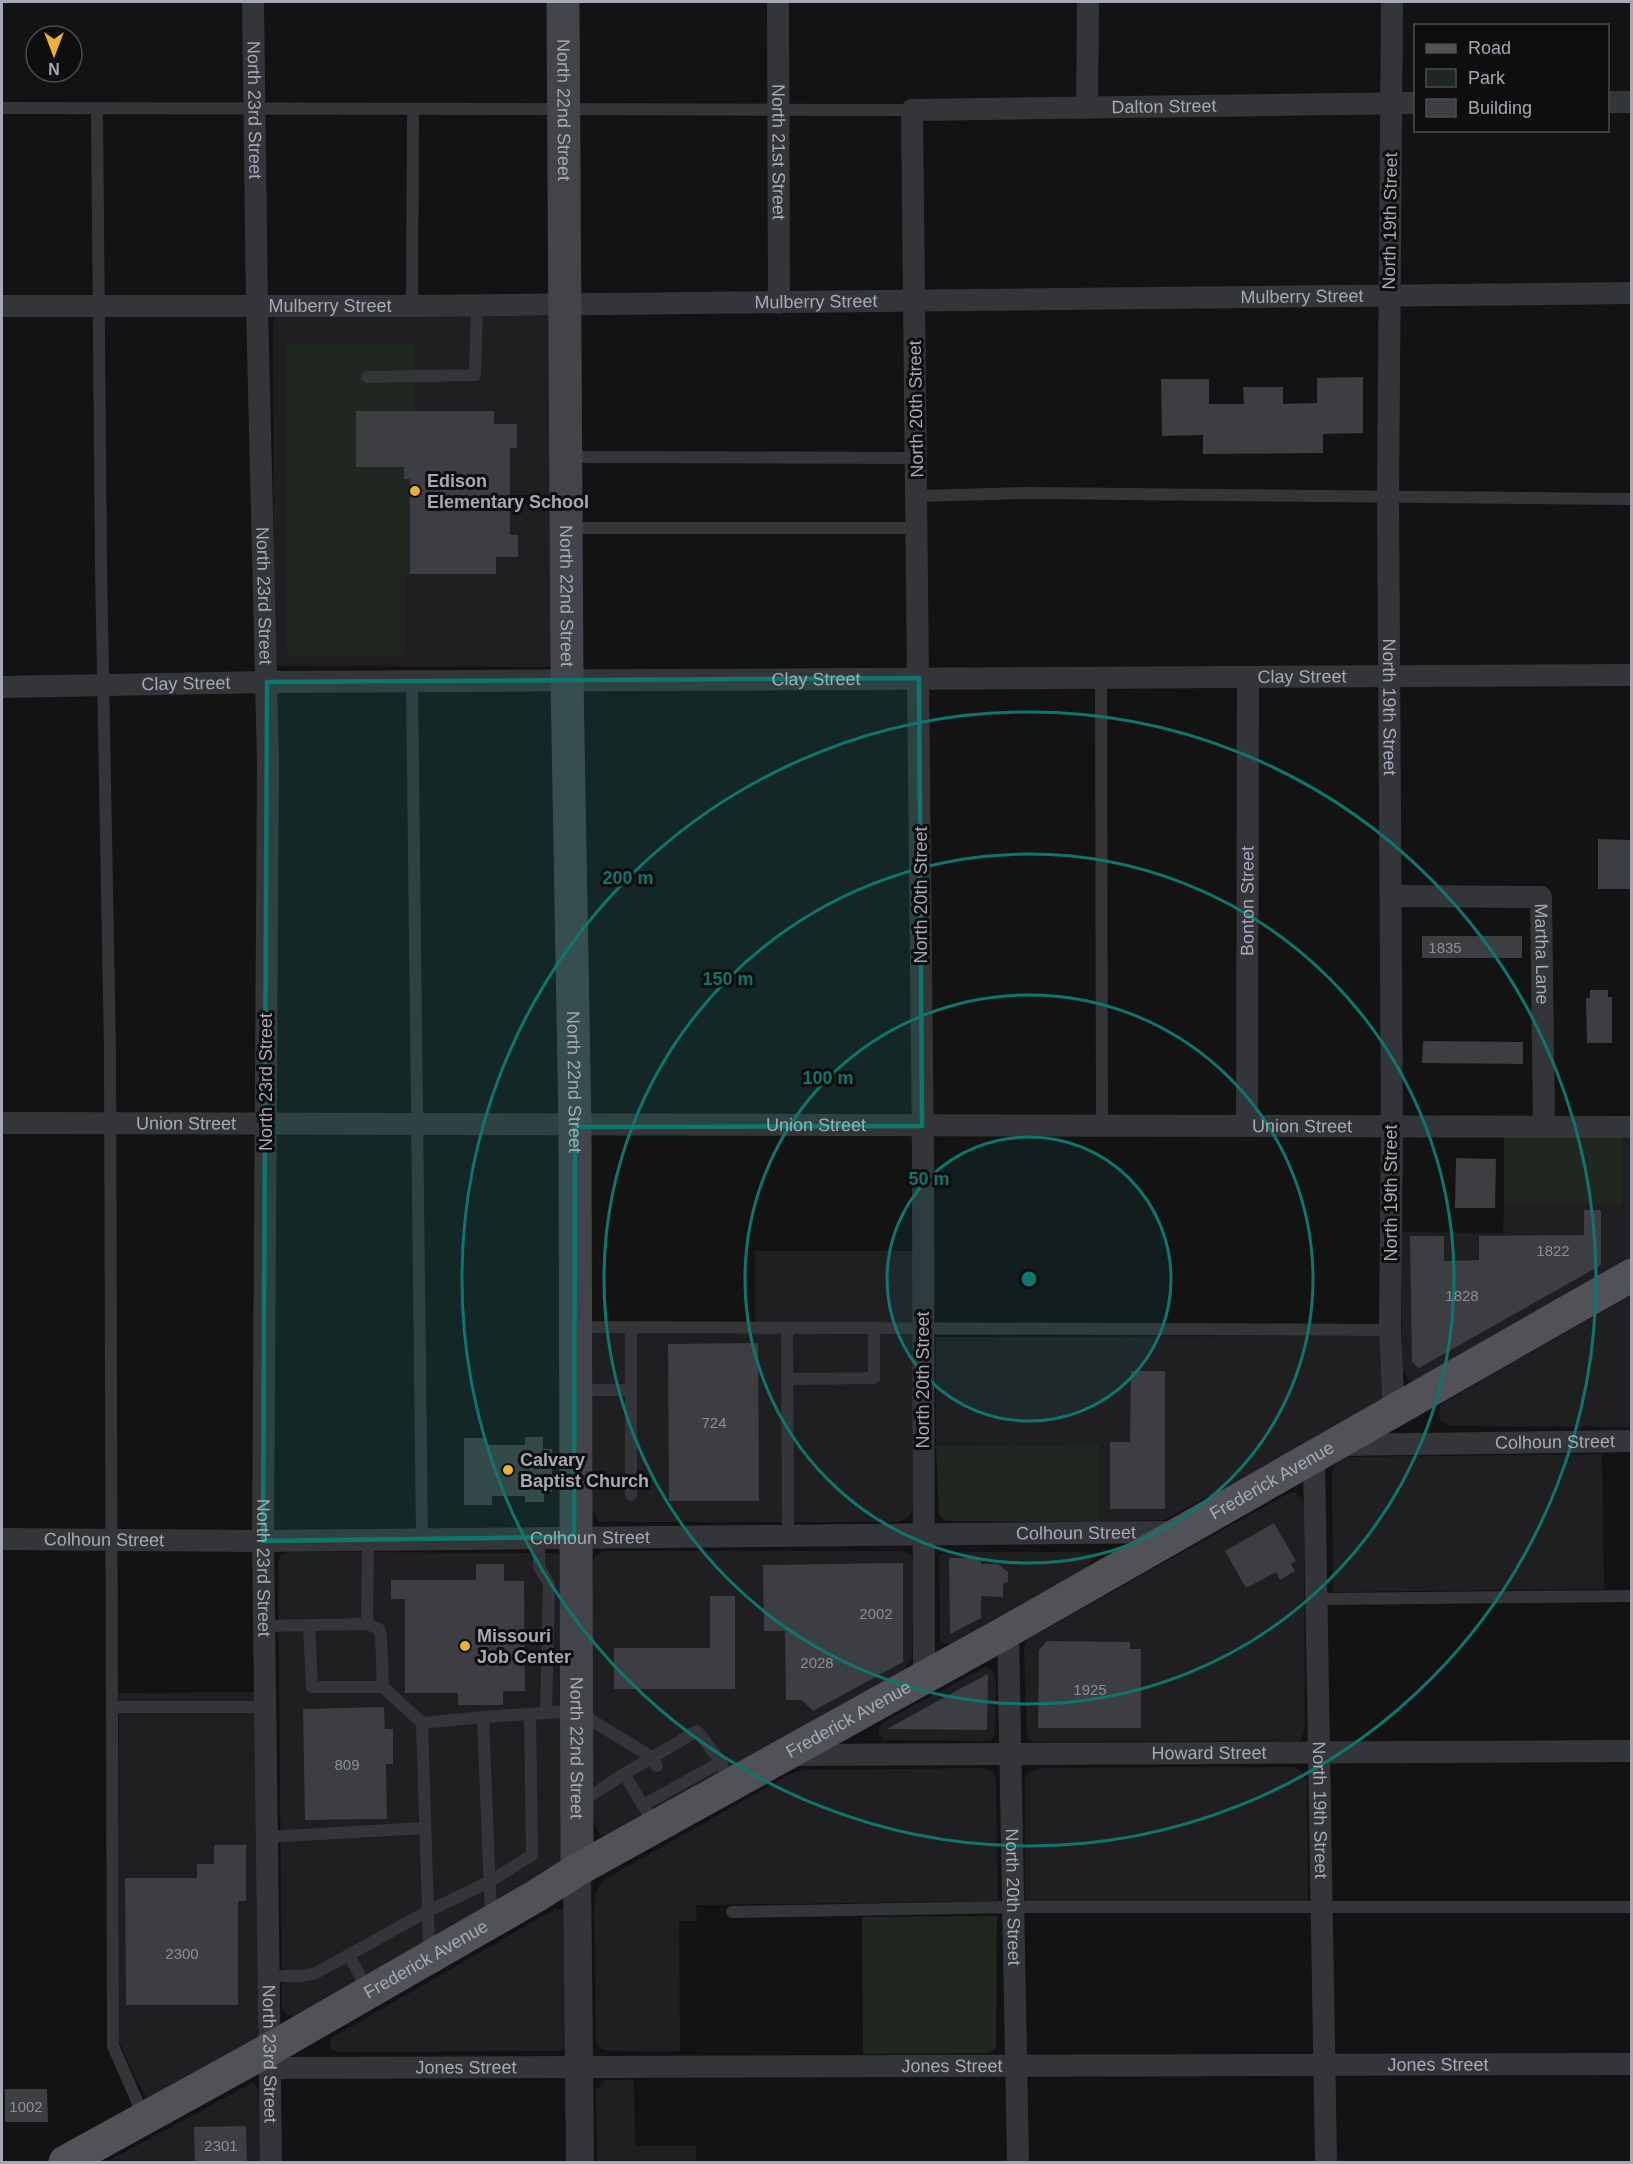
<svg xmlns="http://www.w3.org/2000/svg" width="1633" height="2164" font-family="Arial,sans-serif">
<rect width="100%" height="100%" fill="#131314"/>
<g fill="#1f1f21">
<path d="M283 315 547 316 555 319V664L544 667 278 666 274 661 273 324 275 317Z"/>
<path d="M1622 1138H1631V1258L1417 1380 1409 1381 1402 1367V1232L1503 1233 1504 1204 1621 1205Z"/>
<rect x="755" y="1251" width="158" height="71"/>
<path d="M1631 1295V1427L1449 1426 1441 1421 1438 1413 1441 1404Z"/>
<path d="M591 1332 914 1335 912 1512 907 1519 897 1522H599L591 1508Z"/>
<path d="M1382 1336 1384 1394 1381 1405 1164 1520 1099 1522 1098 1444 936 1446V1337Z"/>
<path d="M1602 1454 1604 1589 1333 1592 1332 1474 1335 1463 1344 1457Z"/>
<path d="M1295 1492 1302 1499 1304 1511 1305 1727 1301 1741 1034 1742 1027 1738 1024 1648 1028 1639 1285 1495Z"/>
<path d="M604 1551H903L912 1555 914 1566 912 1658 903 1672 612 1835H600L592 1817 593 1563 596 1555Z"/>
<path d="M289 1552 554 1553 562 1556 564 1859 559 1867 296 2016 287 2015 282 2008 278 1560 282 1554Z"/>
<path d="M945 1552H1078L1090 1553 1092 1561 1087 1567 950 1644 940 1643 939 1556Z"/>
<path d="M985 1667 993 1671 996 1681 995 1734 990 1741 883 1740 879 1735V1727L885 1721Z"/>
<path d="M258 1692 260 2038 147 2101 119 2042V1693Z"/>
<path d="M1293 1767 1301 1771 1307 1781 1308 1902 1025 1901V1776L1030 1772 1039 1768Z"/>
<path d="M985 1768 993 1772 996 1779 998 1901 696 1905 697 1921H679L680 2051H610L600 2048 596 2042 594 1909 595 1896 602 1881 790 1774 803 1770Z"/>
<path d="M555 1909 563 1910 567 2044 563 2051 338 2052 330 2048 331 2038Z"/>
<path d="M605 2080H634L635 2146H696V2162H597L596 2090Z"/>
<path d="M254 2082 258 2090 260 2109V2162H106Z"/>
</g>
<g fill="#1f2720">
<path d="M287 344H415V411H356L404 467V479H410V574H405V655H287Z"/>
<path d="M1504 1137 1622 1138V1205L1504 1204Z"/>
<path d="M1099 1444V1522L945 1521 939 1515 936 1446Z"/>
<path d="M997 1916 996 2048 989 2053 863 2054 862 1917Z"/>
</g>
<g fill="#3d3e41">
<path d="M1363 377V433L1323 434V453L1203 454V435L1162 436 1161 379H1209V404H1244L1243 387H1283V404L1317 403V378Z"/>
<path d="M356 411H494V424H517V448H510V535H518V557H496V574H410V479H404V467H356Z"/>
<path d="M1598 839 1632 840V889H1598Z"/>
<rect x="1422" y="936" width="100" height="22"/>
<path d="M1590 990H1608V997H1612V1043H1587L1586 998H1590Z"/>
<path d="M1423 1041 1523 1042V1064L1422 1063Z"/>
<path d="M1456 1158 1496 1159 1495 1208H1455Z"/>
<path d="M1584 1210H1601V1265L1419 1368 1412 1362 1410 1236H1444V1261L1479 1260V1236L1584 1235Z"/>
<path d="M758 1343 759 1501H669L668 1344Z"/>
<path d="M1131 1371H1165V1509H1110V1442H1130Z"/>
<path d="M525 1437H543V1449H552V1492H544V1502H525V1496H492V1505H464V1438H485V1445H525Z"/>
<path d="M1274 1523 1296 1561 1291 1564 1295 1571 1280 1580 1276 1572 1246 1588 1225 1551Z"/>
<path d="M949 1558H981V1564H998L1008 1572V1582L1003 1584V1597L981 1596V1618L950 1634Z"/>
<path d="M903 1563V1662L813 1711 802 1700H786L785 1631H764L763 1565Z"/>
<path d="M476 1564H504V1581H524L525 1691H503V1705H458V1693H405V1599H391V1580H476Z"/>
<path d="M710 1596H735V1689H614V1648H710Z"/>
<path d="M1047 1641 1130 1642V1649H1141V1728H1038L1039 1650Z"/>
<path d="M988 1674 987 1730 887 1729 956 1691Z"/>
<path d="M384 1707 385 1729H393V1764H386L387 1819 305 1820 303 1709Z"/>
<path d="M214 1845H246V1901H238V2005H126L125 1878H197V1864H214Z"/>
<path d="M5 2089H47L48 2122H5Z"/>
<path d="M246 2126 247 2163H195L194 2127Z"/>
</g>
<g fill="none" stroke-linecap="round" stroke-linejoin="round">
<g stroke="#343539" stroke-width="12">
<path d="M2 108 912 110"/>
<path d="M97 109 101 567 110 1050 113 2046 144 2117"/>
<path d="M412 306 413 110"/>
<path d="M367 377 475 375 477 305"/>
<path d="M567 457 917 458"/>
<path d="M917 496 1028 493 1632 499"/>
<path d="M568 528H917"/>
<path d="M1101 678 1102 1125"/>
<path d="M412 683 422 1539"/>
<path d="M578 1327 1390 1330"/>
<path d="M787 1328 788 1536"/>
<path d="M787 1379 874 1378V1329"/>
<path d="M578 1390H631"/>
<path d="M631 1495V1327"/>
<path d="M539 1537V1567L549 1584 546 1713"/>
<path d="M1316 1599 1632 1596"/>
<path d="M309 1625 312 1687H383L381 1636 379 1629 367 1624"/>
<path d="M265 1626 367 1624 368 1540"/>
<path d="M383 1687 422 1723"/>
<path d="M112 1707H266"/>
<path d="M581 1802 624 1774"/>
<path d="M645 1804 721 1762"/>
<path d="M655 1825 624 1774 697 1731 721 1762 730 1783"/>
<path d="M267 1837 425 1828"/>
<path d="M732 1912 1013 1907H1632"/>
<path d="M491 1918 483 1717 576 1711 650 1756 657 1766"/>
<path d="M429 1954 428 1911 489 1882 532 1855 530 1714"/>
<path d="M349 1955 368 1991"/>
<path d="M269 1976H301L316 1973 428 1911 422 1723 483 1717"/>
</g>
<g stroke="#343539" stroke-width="22">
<path id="s1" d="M253 2 257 307 268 762 263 1541 271 2162"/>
<path id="s2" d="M778 2 779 303"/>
<path id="s3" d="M1392 2 1388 497 1392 1126 1390 1330 1394 1413"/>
<path d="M1608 102H1632"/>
<path d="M1087 108 1088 2"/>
<path id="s4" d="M2 306H412L1632 293"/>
<path id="s5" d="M2 687 267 682 1632 675"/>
<path id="s6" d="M1391 896 1541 897 1544 1127"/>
<path id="s7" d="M2 1123 1632 1127"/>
<path id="s8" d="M1247 1125 1248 677"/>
<path id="s9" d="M1339 1445 1632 1441"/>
<path id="s10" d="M1314 1458 1326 2162"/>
<path id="s11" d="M2 1539 263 1541 1179 1532"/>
<path id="s12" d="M1008 1631 1018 2162"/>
<path id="s13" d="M924 1679 923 1155 912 110 1416 103"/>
<path id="s14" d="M787 1755 1632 1751"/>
<path id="s15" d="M271 2068 1632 2064"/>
</g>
<path stroke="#343539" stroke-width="28" d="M577 1870 580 2162"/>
<path stroke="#424449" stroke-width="33" id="s16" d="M563 2 567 681 575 1127 577 1870"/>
<path stroke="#505258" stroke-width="33" id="s17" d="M65 2162 270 2049 536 1896 577 1870 1008 1631 1632 1275"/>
</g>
<path fill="#0f766e" fill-opacity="0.2" stroke="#0f766e" stroke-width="4.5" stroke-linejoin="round" d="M919 678 922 1126 575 1127 574 1537 263 1541 267 682Z"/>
<circle cx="1029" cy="1279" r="142" fill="#0f766e" fill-opacity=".12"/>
<g fill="none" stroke="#0f766e" stroke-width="3">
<circle cx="1029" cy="1279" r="142"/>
<circle cx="1029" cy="1279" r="284"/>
<circle cx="1029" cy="1279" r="425"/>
<circle cx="1029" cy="1279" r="567"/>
</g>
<g fill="#ebb134" stroke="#0e0e0f" stroke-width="2">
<circle cx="415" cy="491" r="6"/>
<circle cx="508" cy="1470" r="6"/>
<circle cx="465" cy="1646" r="6"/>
</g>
<g text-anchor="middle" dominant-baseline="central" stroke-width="6" stroke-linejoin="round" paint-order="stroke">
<g font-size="15" fill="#8b8e97">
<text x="1445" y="947">1835</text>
<text x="1553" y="1250">1822</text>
<text x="1462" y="1295">1828</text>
<text x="714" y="1422">724</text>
<text x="876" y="1613">2002</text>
<text x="817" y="1662">2028</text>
<text x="1090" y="1689">1925</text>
<text x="347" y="1764">809</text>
<text x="182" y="1953">2300</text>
<text x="26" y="2106">1002</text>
<text x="221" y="2145">2301</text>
</g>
<g font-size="18" fill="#a5a9b4" stroke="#0e0e0f">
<text stroke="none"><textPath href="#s13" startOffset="1821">Dalton Street</textPath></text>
<text stroke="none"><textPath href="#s1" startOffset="108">North 23rd Street</textPath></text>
<text stroke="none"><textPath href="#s16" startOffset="108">North 22nd Street</textPath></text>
<text stroke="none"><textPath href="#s2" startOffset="150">North 21st Street</textPath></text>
<text transform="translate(1390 221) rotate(-89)">North 19th Street</text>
<text stroke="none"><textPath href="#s4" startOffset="1300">Mulberry Street</textPath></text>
<text stroke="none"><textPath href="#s4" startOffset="814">Mulberry Street</textPath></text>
<text stroke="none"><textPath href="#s4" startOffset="328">Mulberry Street</textPath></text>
<text transform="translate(916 409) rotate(-91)">North 20th Street</text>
<text stroke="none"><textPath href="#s1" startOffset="594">North 23rd Street</textPath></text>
<text stroke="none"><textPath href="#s16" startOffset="594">North 22nd Street</textPath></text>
<text stroke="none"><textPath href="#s5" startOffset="1300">Clay Street</textPath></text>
<text stroke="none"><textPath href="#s5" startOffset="814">Clay Street</textPath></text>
<text stroke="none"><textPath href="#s5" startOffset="184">Clay Street</textPath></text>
<text stroke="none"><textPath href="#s3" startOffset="705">North 19th Street</textPath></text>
<text transform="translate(921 895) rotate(-90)">North 20th Street</text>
<text stroke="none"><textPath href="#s8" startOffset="224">Bonton Street</textPath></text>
<text stroke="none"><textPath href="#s6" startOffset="207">Martha Lane</textPath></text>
<text transform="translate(266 1082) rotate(-90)">North 23rd Street</text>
<text stroke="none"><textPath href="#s16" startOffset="1080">North 22nd Street</textPath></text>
<text stroke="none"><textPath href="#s7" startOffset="184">Union Street</textPath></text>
<text stroke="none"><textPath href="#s7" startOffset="1300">Union Street</textPath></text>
<text stroke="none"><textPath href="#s7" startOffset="814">Union Street</textPath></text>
<text transform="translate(1391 1193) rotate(-90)">North 19th Street</text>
<text transform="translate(923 1380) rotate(-90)">North 20th Street</text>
<text stroke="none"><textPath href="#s9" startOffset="216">Colhoun Street</textPath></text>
<text stroke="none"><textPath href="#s17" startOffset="1386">Frederick Avenue</textPath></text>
<text stroke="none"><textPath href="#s11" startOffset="1074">Colhoun Street</textPath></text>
<text stroke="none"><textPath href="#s11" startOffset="588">Colhoun Street</textPath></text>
<text stroke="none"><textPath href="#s11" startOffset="102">Colhoun Street</textPath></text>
<text stroke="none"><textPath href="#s1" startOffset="1566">North 23rd Street</textPath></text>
<text stroke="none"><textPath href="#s17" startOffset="900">Frederick Avenue</textPath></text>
<text stroke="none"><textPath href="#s16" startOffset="1746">North 22nd Street</textPath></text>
<text stroke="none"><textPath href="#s14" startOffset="422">Howard Street</textPath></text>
<text stroke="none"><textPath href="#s10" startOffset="352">North 19th Street</textPath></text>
<text stroke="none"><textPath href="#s12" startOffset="266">North 20th Street</textPath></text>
<text stroke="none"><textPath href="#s17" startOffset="414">Frederick Avenue</textPath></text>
<text stroke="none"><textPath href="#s1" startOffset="2052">North 23rd Street</textPath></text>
<text stroke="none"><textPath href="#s15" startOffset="681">Jones Street</textPath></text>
<text stroke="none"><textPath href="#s15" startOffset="1167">Jones Street</textPath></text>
<text stroke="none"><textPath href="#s15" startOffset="195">Jones Street</textPath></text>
</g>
<g font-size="18" font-weight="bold" fill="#a5a9b4" stroke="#0e0e0f" text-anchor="start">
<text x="427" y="481">Edison<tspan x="427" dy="21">Elementary School</tspan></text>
<text x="520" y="1460">Calvary<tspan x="520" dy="21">Baptist Church</tspan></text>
<text x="477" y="1636">Missouri<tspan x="477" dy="21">Job Center</tspan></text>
</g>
</g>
<circle cx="1029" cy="1279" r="9" fill="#0f766e" stroke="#0e0e0f" stroke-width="3"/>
<g font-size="18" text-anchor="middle" font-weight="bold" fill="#0f766e" stroke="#0e0e0f" stroke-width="6" stroke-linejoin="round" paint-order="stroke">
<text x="628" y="884">200 m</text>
<text x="728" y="985">150 m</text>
<text x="828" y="1084">100 m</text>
<text x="929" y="1185">50 m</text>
</g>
<rect width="1633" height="2164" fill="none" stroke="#a5a9b4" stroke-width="6"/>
<rect x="1414" y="24" width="195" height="108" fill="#0e0e0f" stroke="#4a4c51" stroke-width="1.5"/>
<rect x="1426" y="44" width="30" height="9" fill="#505258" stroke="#4a4c51" stroke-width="1.5"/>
<text x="1468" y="54" font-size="18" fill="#a5a9b4">Road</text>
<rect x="1426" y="69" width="30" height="18" fill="#1f2720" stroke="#4a4c51" stroke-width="1.5"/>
<text x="1468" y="84" font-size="18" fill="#a5a9b4">Park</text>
<rect x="1426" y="99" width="30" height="18" fill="#3d3e41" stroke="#4a4c51" stroke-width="1.5"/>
<text x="1468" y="114" font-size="18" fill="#a5a9b4">Building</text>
<g transform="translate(54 54) rotate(180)"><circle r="28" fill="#0e0e0f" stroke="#4a4c51" stroke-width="1.5"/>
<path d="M0-4.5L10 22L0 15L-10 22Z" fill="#ebb134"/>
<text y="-9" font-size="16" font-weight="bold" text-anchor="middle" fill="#a5a9b4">N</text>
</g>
</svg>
